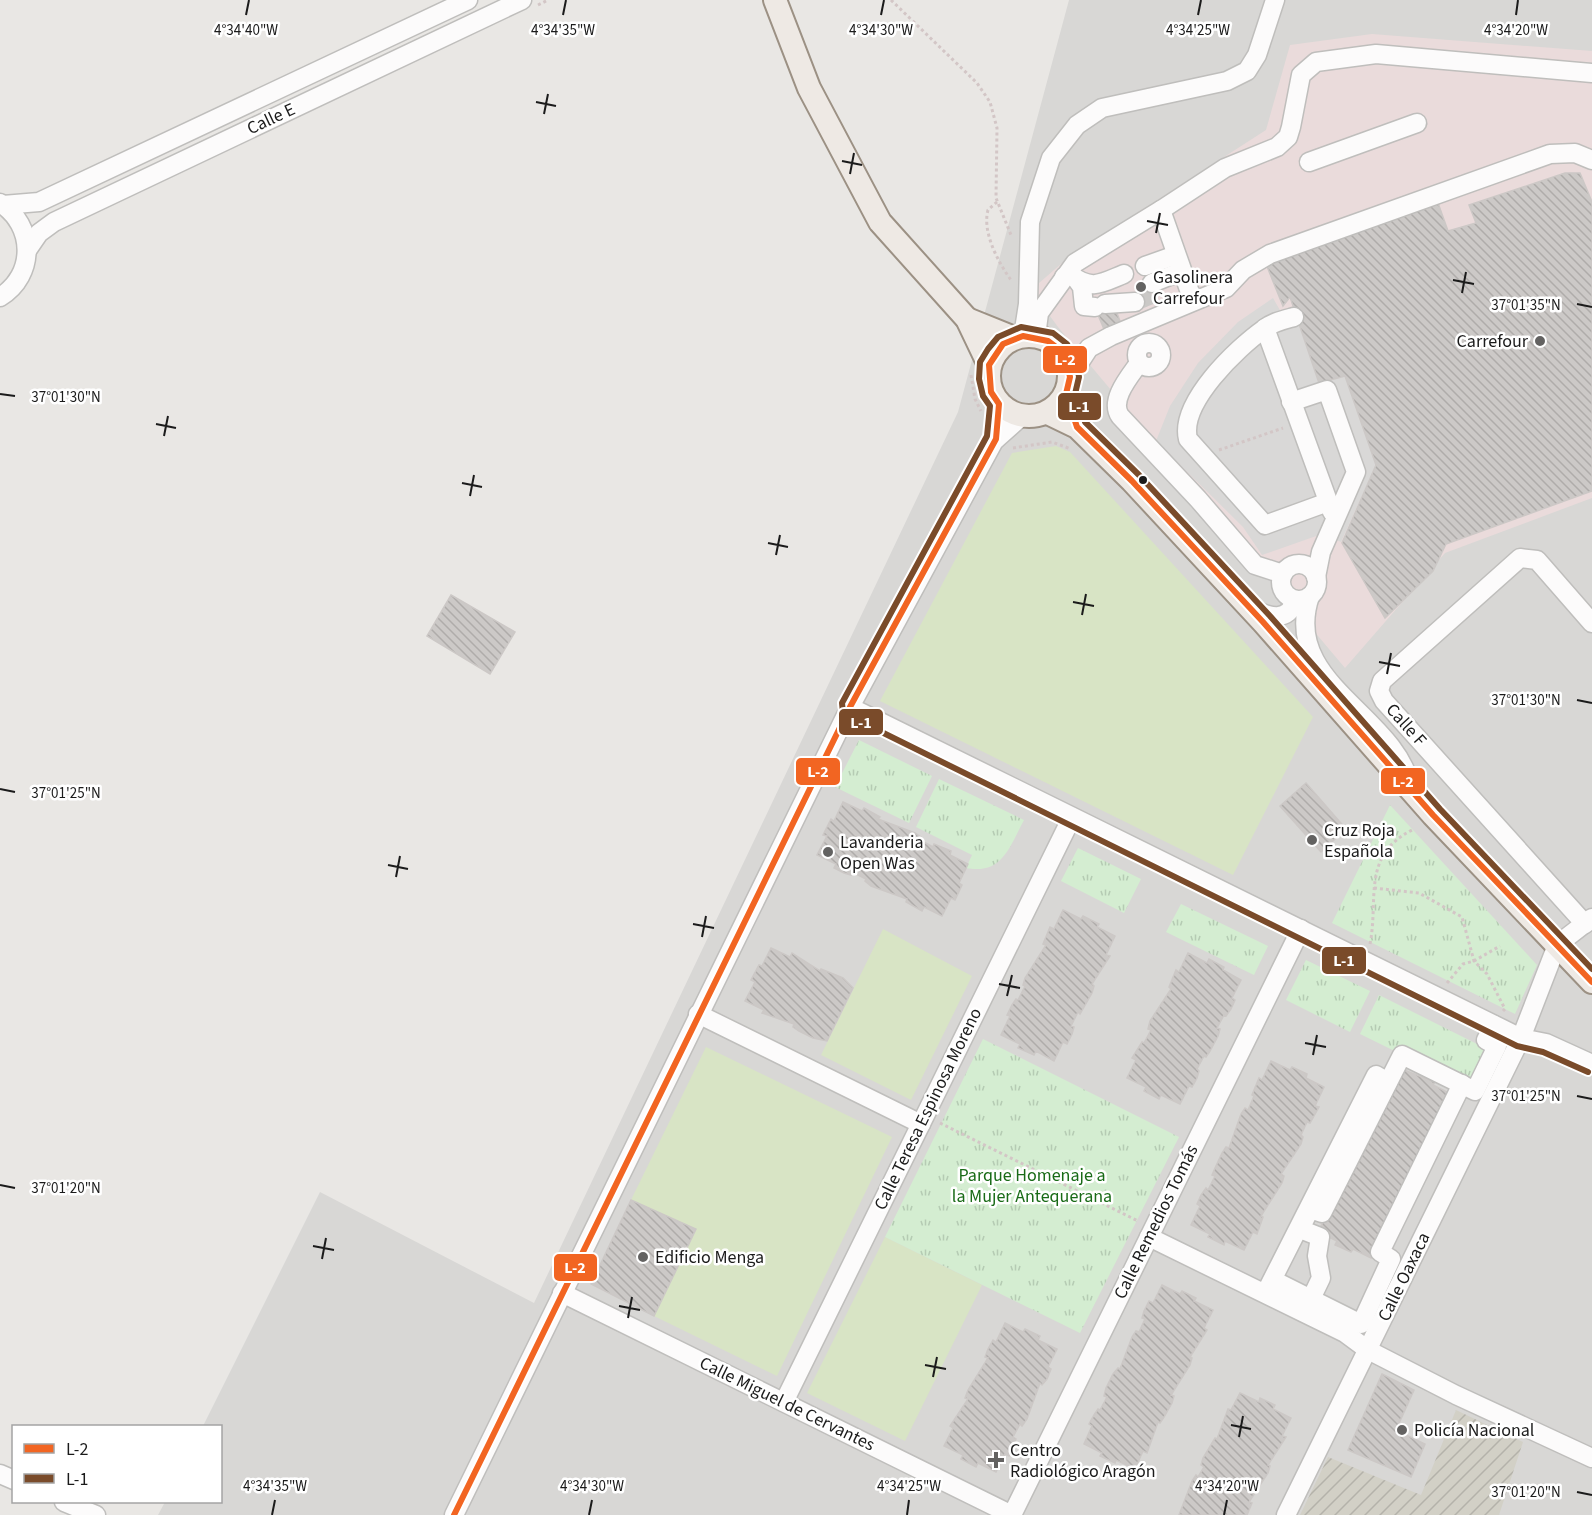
<svg xmlns="http://www.w3.org/2000/svg" width="1592" height="1515" font-family="'Source Sans 3',sans-serif">
<defs>
<pattern id="construction-furrows" width="10" height="10" patternUnits="userSpaceOnUse" patternTransform="scale(1.5)"><rect width="10" height="10" fill="#d2d0c6"/><path d="M-1 1l2-2M0 10L10 0M9 11l2-2" fill="none" stroke="#b4b2aa"/></pattern>
<pattern id="park-tufts" width="24" height="20" patternUnits="userSpaceOnUse" patternTransform="scale(1.5)"><rect width="24" height="20" fill="#d4edd1"/><path d="M3 7l-1-3M5 7V3M7 7l1-3M15 17l-1-3M17 17v-4M19 17l1-3" fill="none" stroke="#b5cbb3"/></pattern>
<pattern id="building-back-hatch" width="6" height="6" patternUnits="userSpaceOnUse" patternTransform="scale(1.5)"><rect width="6" height="6" fill="#ccc9c7"/><path d="M-1 5l2 2M0 0l6 6M5-1l2 2" fill="none" stroke="#afacaa"/></pattern>
</defs>
<rect width="100%" height="100%" fill="#e9e7e4"/>
<path fill="#d8d7d5" d="M1069 0H1592V1515H158L165 1502H220V1426H203L320 1192 534 1303 958 412Z"/>
<path fill="#eadbdb" d="M1372 34 1592 51V498L1445 553 1345 668 1058 327 1031 290 1069 257 1266 130 1290 45Z"/>
<path fill="url(#construction-furrows)" d="M1456 1410 1523 1442 1499 1515H1300L1328 1457 1421 1495Z"/>
<g fill="#d8e4c5">
<path d="M1056 446 1070 452 1313 717 1233 875 880 701 1012 453Z"/>
<path d="M883 929 972 976 911 1100 821 1055Z"/>
<path d="M706 1047 892 1137 777 1376 654 1316 696 1230 631 1200Z"/>
<path d="M885 1237 982 1285 905 1441 807 1393Z"/>
</g>
<g fill="url(#park-tufts)">
<path d="M859 740 932 776 909 823 835 787Z"/>
<path d="M939 779 1024 820C1009 848 1002 875 966 868L972 855 916 827Z"/>
<path d="M1390 805 1537 965 1515 1014 1332 923Z"/>
<path d="M1078 848 1141 879 1124 913 1061 881Z"/>
<path d="M1181 904 1268 946 1254 975 1166 932Z"/>
<path d="M1306 960 1370 991 1350 1032 1286 1000Z"/>
<path d="M1379 995 1489 1050 1470 1088 1360 1034Z"/>
<path d="M983 1039 1179 1137 1080 1333 885 1237Z"/>
</g>
<path fill="#d9d8d7" d="M1273 298 1281 312 1294 308 1319 383 1345 376 1376 465 1341 542 1322 534 1262 555 1243 527 1156 441 1170 406 1198 363 1238 322Z"/>
<g fill="url(#building-back-hatch)" stroke="#ccc8c6" stroke-width="1.5">
<path d="M1565 173H1580L1592 202V491L1446 544 1433 571 1385 618 1342 543 1376 465 1345 376 1319 383 1290 297 1283 306 1266 264 1438 203 1448 231 1476 223 1469 205Z"/>
<path d="M1093 303 1117 313 1121 324 1104 329Z"/>
<path d="M451 595 515 632 490 674 427 636Z"/>
<path d="M1306 783 1346 829 1321 852 1280 806Z"/>
<path d="M843 802 862 811 864 808 880 817 878 819 915 833 921 837 920 840 933 847 934 844 951 851 950 855 968 864 959 883 962 885 955 900 951 898 942 916 924 907 922 911 906 902 907 899 871 886 865 881 866 879 852 872 851 875 844 873 834 868 836 864 817 855 827 836 823 835 831 819 834 821Z"/>
<path d="M1063 910 1081 919 1083 916 1099 924 1097 927 1115 936 1106 955 1110 956 1092 984 1094 986 1092 993 1080 1014 1078 1012 1071 1026 1074 1027 1072 1034 1067 1044 1063 1042 1054 1061 1036 1051 1034 1055 1018 1048 1020 1044 1001 1035 1010 1016 1007 1015 1012 1005 1016 999 1018 1000 1025 986 1023 985 1025 978 1046 945 1043 944 1050 927 1054 929Z"/>
<path d="M771 948 790 957 792 953 820 971 821 969 843 978 853 988 827 1041 813 1038 799 1031 793 1027 794 1024 762 1013 764 1010 745 1001 755 982 751 980 759 965 762 966Z"/>
<path d="M1188 953 1207 963 1209 959 1224 967 1223 970 1241 980 1232 998 1235 1000 1231 1009 1226 1016 1224 1015 1217 1028 1220 1029 1218 1036 1210 1051 1206 1057 1204 1056 1197 1069 1199 1071 1197 1078 1192 1087 1189 1086 1180 1104 1161 1095 1159 1099 1144 1091 1146 1087 1127 1078 1136 1060 1132 1058 1142 1042 1144 1043 1151 1030 1148 1029 1150 1021 1171 989 1169 987 1176 970 1179 972Z"/>
<path d="M1271 1061 1290 1070 1292 1067 1307 1074 1306 1078 1324 1087 1315 1106 1319 1107 1310 1123 1307 1122 1301 1135 1303 1137 1301 1144 1281 1174 1284 1176 1282 1183 1261 1216 1263 1217 1257 1234 1253 1232 1244 1250 1225 1241 1224 1245 1208 1237 1210 1234 1191 1225 1200 1206 1197 1204 1201 1195 1206 1188 1208 1190 1215 1176 1212 1175 1215 1168 1222 1153 1226 1147 1229 1148 1241 1114 1245 1108 1248 1110 1254 1096 1252 1095 1259 1078 1262 1080Z"/>
<path d="M1399 1068 1435 1082 1433 1085 1451 1094 1371 1258 1353 1249 1351 1252 1335 1245 1337 1241 1318 1232Z"/>
<path d="M631 1200 696 1229 654 1316 591 1284Z"/>
<path d="M1162 1285 1180 1294 1182 1291 1196 1298 1194 1301 1213 1310 1204 1328 1207 1330 1190 1357 1192 1358 1190 1365 1171 1395 1174 1396 1172 1403 1164 1417 1160 1423 1158 1422 1147 1453 1143 1451 1135 1469 1116 1460 1115 1463 1100 1456 1102 1453 1084 1444 1092 1426 1089 1424 1094 1415 1098 1409 1100 1410 1107 1397 1104 1396 1106 1388 1113 1374 1118 1368 1120 1369 1132 1337 1136 1331 1139 1332 1145 1319 1142 1318 1144 1311 1149 1301 1153 1303Z"/>
<path d="M1005 1323 1023 1332 1025 1329 1040 1336 1038 1340 1057 1349 1048 1367 1051 1369 1047 1379 1042 1385 1040 1383 1027 1419 1022 1426 1020 1424 1013 1437 1016 1439 1009 1456 1005 1454 996 1472 978 1463 976 1467 961 1459 963 1455 944 1446 953 1428 950 1426 968 1399 965 1398 968 1390 988 1358 985 1357 988 1349 993 1340 996 1342Z"/>
<path d="M1382 1374 1414 1390 1396 1430 1425 1444 1411 1477 1348 1450Z"/>
<path d="M1240 1393 1259 1402 1260 1398 1275 1405 1273 1409 1291 1418 1282 1436 1286 1437 1268 1465 1270 1466 1268 1473 1249 1502 1252 1503 1247 1515H1179L1192 1481 1196 1475 1198 1477 1204 1467 1201 1465 1203 1458 1215 1438 1217 1439 1228 1409 1231 1410Z"/>
</g>
<g fill="none" stroke-linecap="round" stroke-linejoin="round">
<path stroke="#cac8c6" stroke-width="18" stroke-dasharray="18 9" stroke-linecap="butt" d="M1135 302 1156 293"/>
<defs>
<g id="minor">
<path d="M1309 162 1417 123"/>
<path d="M0 203C35 225 36 275 0 297"/>
<path d="M3 205 39 202 468 0"/>
<path d="M1161 210 1225 168 1277 147 1288 137 1291 127 1301 75 1316 62 1376 54 1592 73"/>
<path d="M28 249 39 233 54 222 522 0"/>
<path d="M1145 266 1176 255"/>
<path d="M1064 277 1071 275C1092 291 1102 283 1124 274"/>
<path d="M1077 280 1082 287 1084 306 1095 307"/>
<path d="M1152 283 1182 271"/>
<path d="M1105 304 1135 302"/>
<path d="M1294 317C1283 320 1273 322 1264 329 1237 348 1179 403 1188 439L1265 525 1328 502"/>
<path d="M1265 328 1332 512"/>
<path d="M1023 336 1028 304 1030 222 1051 158 1077 125 1102 108 1227 81 1247 71 1257 55 1275 0"/>
<path d="M1036 336 1039 313 1075 263 1161 210 1193 301"/>
<circle cx="1149" cy="355" r="12"/>
<path d="M1139 363C1130 376 1109 400 1120 416L1198 499 1255 565 1283 574"/>
<path d="M1070 377 1089 348 1111 336 1226 288 1243 270 1270 254 1550 154 1575 153 1592 160"/>
<path d="M1291 402 1327 390 1356 472 1321 552 1316 577"/>
<path d="M996 439 999 404"/>
<circle cx="1299" cy="582" r="18"/>
<path d="M1310 596C1280 684 1398 715 1411 789"/>
<path d="M1251 607C1268 618 1289 623 1295 600"/>
<path d="M850 707 1521 1038 1546 1043 1592 1064"/>
<path d="M1585 924 1384 701 1379 691 1382 681 1520 558 1537 560 1592 623"/>
<path d="M698 1014 921 1124"/>
<path d="M1149 1237 1345 1333 1368 1350 1456 1395 1592 1458"/>
<path d="M1273 1280 1361 1324 1391 1259 1380 1252 1462 1084"/>
<path d="M1269 1286 1376 1075 1388 1082"/>
<path d="M562 1293 1012 1515"/>
<path d="M1308 1305 1321 1278 1317 1256 1320 1237 1300 1229 1310 1209 1322 1213 1402 1055 1475 1091 1497 1046 1486 1040 1494 1025"/>
<path d="M784 1402 1072 817"/>
<path d="M0 1474 14 1480"/>
<path d="M64 1502 96 1515"/>
<path d="M454 1515 850 707 994 441 1022 416"/>
<path d="M1012 1515 1301 929"/>
<path d="M1286 1515 1521 1038 1557 945 1592 918"/>
</g>
<g id="major">
<path d="M775 0 809 88 880 222 967 319 989 365"/>
<path d="M967 319 1014 338"/>
<circle cx="1029" cy="376" r="40"/>
<path d="M1048 413 1077 427 1132 481 1263 622 1433 815 1592 982"/>
</g>
</defs>
<use href="#minor" stroke="#bfbebc" stroke-width="21"/>
<use href="#major" stroke="#9c9184" stroke-width="26"/>
<g stroke="#d3c6c6" stroke-width="3" stroke-dasharray="3 3" stroke-linecap="butt">
<path d="M891 0 977 83 990 102 997 128 996 198 1011 235"/>
<path d="M538 5 548 0"/>
<path d="M997 202 988 210C982 232 998 262 1011 280"/>
<path d="M971 375 975 399 981 411"/>
<path d="M1013 448 1052 442 1071 449"/>
<path d="M1219 450 1283 428"/>
<path d="M1374 888 1419 893 1462 917 1474 961 1487 974 1505 1009 1503 1011"/>
<path d="M1370 944C1379 899 1361 856 1412 830"/>
<path d="M1447 983 1463 964 1474 961 1500 946"/>
<path d="M940 1123 1138 1221"/>
</g>
<use href="#minor" stroke="#fcfbfb" stroke-width="18"/>
<use href="#major" stroke="#eee9e4" stroke-width="22"/>
<defs>
<path id="bus-1" d="M454 1515 850 707 996 439 999 404 991 392 989 365 1003 344 1023 336 1048 341 1060 350 1067 363 1070 377 1066 394 1077 427 1132 481 1263 622 1433 815 1592 982"/>
<path id="bus-2" d="M1588 1072 1543 1052 1517 1046 843 713 842 703 987 436 990 406 983 396 979 379 980 362 988 349 998 337 1021 327 1053 333 1067 344 1076 360 1079 377 1075 394 1085 422 1139 475 1270 616 1440 809 1592 969"/>
</defs>
<use href="#bus-1" stroke="#fff" stroke-width="10"/>
<use href="#bus-2" stroke="#fff" stroke-width="10"/>
<use href="#bus-1" stroke="#f26522" stroke-width="6"/>
<use href="#bus-2" stroke="#7a4b2a" stroke-width="6"/>
</g>
<path fill="none" stroke="#1b1b1b" stroke-width="2" d="M246 15 249 0M563 15 566 0M881 15 884 0M1198 15 1201 0M1516 15 1518 0M536 102 556 106M544 114 548 94M842 161 862 165M850 174 854 153M1147 221 1168 225M1156 233 1160 213M1453 280 1474 284M1462 293 1466 272M1577 304 1592 307M0 394 15 396M156 424 176 428M164 436 168 416M462 483 482 487M470 496 474 475M768 543 788 547M776 555 780 535M1073 602 1094 606M1082 615 1086 594M1379 662 1400 666M1387 674 1391 653M1577 700 1592 703M0 789 15 792M388 865 408 869M396 877 400 856M693 924 714 928M702 937 706 916M999 984 1020 988M1007 996 1012 975M1305 1043 1326 1047M1313 1055 1317 1035M1577 1096 1592 1099M0 1185 15 1188M313 1246 334 1250M322 1259 326 1238M619 1306 640 1310M628 1318 632 1297M925 1365 946 1369M933 1377 937 1357M1231 1425 1251 1429M1239 1437 1243 1416M1577 1492 1592 1495M272 1515 275 1500M589 1515 592 1500M907 1515 909 1500M1224 1515 1227 1500"/>
<g fill="#636261" stroke="#fff" stroke-width="2">
<circle cx="1141" cy="287" r="6"/>
<circle cx="1540" cy="341" r="6"/>
<circle cx="1312" cy="840" r="6"/>
<circle cx="828" cy="852" r="6"/>
<circle cx="643" cy="1257" r="6"/>
<circle cx="1402" cy="1430" r="6"/>
<path d="M993 1451h6v6h6v6h-6v6h-6v-6h-6v-6h6z"/>
</g>
<circle fill="#1b1b1b" stroke="#fff" stroke-width="2" cx="1143" cy="480" r="5"/>
<g text-anchor="middle" dominant-baseline="central" stroke-width="5" stroke-linejoin="round" paint-order="stroke">
<g font-size="18" fill="#1b1b1b" stroke="#fff">
<text transform="translate(271 119) rotate(-25)">Calle E</text>
<text transform="translate(1406 725) rotate(48)">Calle F</text>
<text transform="translate(928 1109) rotate(-64)">Calle Teresa Espinosa Moreno</text>
<text transform="translate(1156 1222) rotate(-64)">Calle Remedios Tomás</text>
<text transform="translate(1404 1277) rotate(-64)">Calle Oaxaca</text>
<text transform="translate(787 1404) rotate(26)">Calle Miguel de Cervantes</text>
</g>
<g font-size="18" fill="#1b1b1b" stroke="#fff" text-anchor="start">
<text x="1153" y="277">Gasolinera<tspan x="1153" dy="21">Carrefour</tspan></text>
<text x="1528" y="341" text-anchor="end">Carrefour</text>
<text x="1324" y="830">Cruz Roja<tspan x="1324" dy="21">Española</tspan></text>
<text x="840" y="842">Lavanderia<tspan x="840" dy="21">Open Was</tspan></text>
<text x="655" y="1257">Edificio Menga</text>
<text x="1414" y="1430">Policía Nacional</text>
<text x="1010" y="1450">Centro<tspan x="1010" dy="21">Radiológico Aragón</tspan></text>
</g>
<g font-size="18" fill="#196b17" stroke="#fff">
<text x="1032" y="1175">Parque Homenaje a<tspan x="1032" dy="21">la Mujer Antequerana</tspan></text>
</g>
</g>
<g font-size="15" text-anchor="middle" fill="#1b1b1b" stroke="#fff" stroke-width="5" stroke-linejoin="round" paint-order="stroke">
<text x="246" y="35">4°34'40"W</text>
<text x="563" y="35">4°34'35"W</text>
<text x="881" y="35">4°34'30"W</text>
<text x="1198" y="35">4°34'25"W</text>
<text x="1516" y="35">4°34'20"W</text>
<text x="1526" y="310">37°01'35"N</text>
<text x="66" y="402">37°01'30"N</text>
<text x="1526" y="705">37°01'30"N</text>
<text x="66" y="798">37°01'25"N</text>
<text x="1526" y="1101">37°01'25"N</text>
<text x="66" y="1193">37°01'20"N</text>
<text x="275" y="1491">4°34'35"W</text>
<text x="592" y="1491">4°34'30"W</text>
<text x="909" y="1491">4°34'25"W</text>
<text x="1227" y="1491">4°34'20"W</text>
<text x="1526" y="1497">37°01'20"N</text>
</g>
<g stroke="#fff" stroke-width="2">
<rect x="1042" y="345" width="46" height="29" rx="6" fill="#f26522"/>
<rect x="1057" y="392" width="45" height="29" rx="6" fill="#7a4b2a"/>
<rect x="838" y="708" width="46" height="28" rx="6" fill="#7a4b2a"/>
<rect x="795" y="757" width="46" height="29" rx="6" fill="#f26522"/>
<rect x="1380" y="767" width="46" height="28" rx="6" fill="#f26522"/>
<rect x="1321" y="946" width="46" height="29" rx="6" fill="#7a4b2a"/>
<rect x="553" y="1253" width="45" height="29" rx="6" fill="#f26522"/>
</g>
<g font-size="16" text-anchor="middle" font-weight="bold" fill="#fff">
<text x="1065" y="365">L-2</text>
<text x="1079" y="412">L-1</text>
<text x="861" y="728">L-1</text>
<text x="818" y="777">L-2</text>
<text x="1403" y="787">L-2</text>
<text x="1344" y="966">L-1</text>
<text x="575" y="1273">L-2</text>
</g>
<rect x="12" y="1425" width="210" height="78" fill="#ffffff" stroke="#a4a4a4" stroke-width="1.5"/>
<rect x="24" y="1444" width="30" height="9" fill="#f26522" stroke="#a4a4a4" stroke-width="1.5"/>
<text x="66" y="1455" font-size="18" fill="#1b1b1b">L-2</text>
<rect x="24" y="1474" width="30" height="9" fill="#7a4b2a" stroke="#a4a4a4" stroke-width="1.5"/>
<text x="66" y="1485" font-size="18" fill="#1b1b1b">L-1</text>
</svg>
